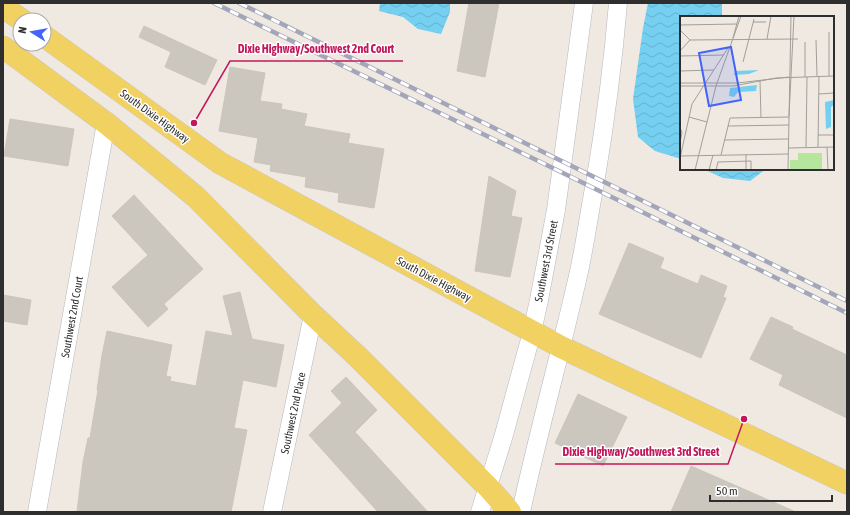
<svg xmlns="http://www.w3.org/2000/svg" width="850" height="515" font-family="'Asap Condensed',sans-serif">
<defs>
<pattern id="water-waves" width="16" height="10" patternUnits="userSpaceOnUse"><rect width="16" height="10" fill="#75cff0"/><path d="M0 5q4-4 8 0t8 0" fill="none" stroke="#66b2ce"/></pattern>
</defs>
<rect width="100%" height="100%" fill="#efe9e1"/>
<g fill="url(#water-waves)">
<path d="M380 3H450V12L441 34 418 29 403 17 379 11Z"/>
<path d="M648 3H722V17H681V159L655 151 638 137 633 99 643 28Z"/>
<path d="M703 169H766L750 181 723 178Z"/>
</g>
<g fill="#cbc7bf" stroke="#cbc5ba">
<path d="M469 3H499L485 77 457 71Z"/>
<path d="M144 26 217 60 205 85 165 67 171 52 139 37Z"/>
<path d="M230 67 265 73 260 101 282 104 281 109 307 114 304 126 350 134 348 143 384 149 374 208 338 202 339 193 305 187 306 177 270 171 271 165 254 162 258 138 219 131Z"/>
<path d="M10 119 74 129 68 166 4 156Z"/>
<path d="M489 176 516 191 511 216 522 218 510 277 475 271Z"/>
<path d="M134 195 203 269 164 304 168 309 148 327 112 287 148 255 112 216Z"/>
<path d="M629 243 664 258 660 268 698 284 701 275 727 286 723 297 726 298 701 358 599 314Z"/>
<path d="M240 292 252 339 284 345 276 387 243 380 234 428 247 430 231 512H77L83 462 88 438H90L98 390H97L102 355 107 331 172 345 166 376 171 377 170 381 196 386 206 331 233 336 223 296Z"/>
<path d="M3 295 31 300 27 325 3 321Z"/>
<path d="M771 317 793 327 792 329 847 355V418L779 385 783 375 750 359Z"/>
<path d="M346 377 377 410 355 432 428 512H378L309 435 342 403 331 391Z"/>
<path d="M578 394 627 417 603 466 555 443Z"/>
<path d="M691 466 796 512H671Z"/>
</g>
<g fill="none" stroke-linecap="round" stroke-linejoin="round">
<defs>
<g id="minor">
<path d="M37 512 106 123"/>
<path d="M272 512 313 315"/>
<path d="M480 512 503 438 532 332 539 300 556 210 584 3"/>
<path d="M521 512C538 433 560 355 578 276 585 245 589 214 595 183 605 124 613 64 618 3"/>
</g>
<g id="major">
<path d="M3 7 22 20"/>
<path d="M44 36 220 163 561 347 847 483"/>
<path d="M3 47 106 123 196 197 313 315 358 357 488 487 510 512"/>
</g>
</defs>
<use href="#minor" stroke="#b4b7c1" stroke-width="19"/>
<use href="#major" stroke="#c9c9c9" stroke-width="23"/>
<use href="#minor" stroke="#fff" stroke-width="18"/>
<use href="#major" stroke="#f2d163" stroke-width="22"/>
<defs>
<g id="rail">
<path d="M214 3 561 172 847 313"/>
<path d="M239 3 847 301"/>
</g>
</defs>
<use href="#rail" stroke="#a3a6b8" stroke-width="4.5"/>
<use href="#rail" stroke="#fff" stroke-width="3" stroke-dasharray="9" stroke-linecap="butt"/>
</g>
<g text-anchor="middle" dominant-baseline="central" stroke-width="3" stroke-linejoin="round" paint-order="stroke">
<g font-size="11" fill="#2e2e2e" stroke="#fff">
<text transform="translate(155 116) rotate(36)">South Dixie Highway</text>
<text transform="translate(546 261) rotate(-79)">Southwest 3rd Street</text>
<text transform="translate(434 279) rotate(28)">South Dixie Highway</text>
<text transform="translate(72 317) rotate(-80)">Southwest 2nd Court</text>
<text transform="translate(293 413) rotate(-78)">Southwest 2nd Place</text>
</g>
</g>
<g transform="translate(680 16)">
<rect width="154" height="154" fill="#efe9e1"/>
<path d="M118 137H142V154H110V144H118Z" fill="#b6e59e"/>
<path d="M79 54 69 58 54 59 55 55ZM77 69 76 75 58 76 54 81 49 80 50 72ZM154 84V89L151 91V111L146 113 145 86Z" fill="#75cff0"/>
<path fill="none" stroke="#a29e99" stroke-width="1" d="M73 6H86M0 9 57 8M0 14 10 24M53 22 59 0M87 23 91 0M10 24 118 23M136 24 137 60M125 26V61M0 35 10 24M0 40 44 39M63 46 74 3M0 55 34 54M149 60V16M80 65 81 102M0 67H57L109 61M0 70H53L96 62 154 60M139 78 154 77M109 100 114 0M9 101 27 106M48 110 109 109M0 111 2 117 0 126M138 119H154M44 124 108 123M126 131 127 61M138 131 139 60M147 131 148 154M108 132 154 131M66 138V154M41 139 50 102 109 101M0 140 108 138M0 142 12 88 48 32M15 154 36 70 61 0M29 154 33 139M36 154 38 146 71 145V154M108 154 111 0"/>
<path fill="#4264fb" fill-opacity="0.15" stroke="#4264fb" stroke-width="2" d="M51 31 61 84 29 90 19 37Z"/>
<rect width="154" height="154" fill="none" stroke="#2e2e2e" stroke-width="2"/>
</g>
<path fill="none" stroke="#c2185b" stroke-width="1.5" d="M194 123L230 61H403M744 419L728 464H555"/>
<g fill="#c2185b" stroke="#fff" stroke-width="1.5">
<circle cx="194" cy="123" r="4"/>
<circle cx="744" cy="419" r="4"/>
</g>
<g font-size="12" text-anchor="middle" font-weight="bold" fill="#c2185b" stroke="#fff" stroke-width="3" stroke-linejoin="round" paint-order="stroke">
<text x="316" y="53">Dixie Highway/Southwest 2nd Court</text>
<text x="641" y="456">Dixie Highway/Southwest 3rd Street</text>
</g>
<rect width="850" height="515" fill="none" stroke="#2e2e2e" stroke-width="8"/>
<g transform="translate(32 32) rotate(281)"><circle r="19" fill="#ffffff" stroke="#ababab"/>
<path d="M0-3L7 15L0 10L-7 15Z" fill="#4264fb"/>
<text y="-6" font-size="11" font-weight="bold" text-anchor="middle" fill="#2e2e2e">N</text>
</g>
<path d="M710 495v6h122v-6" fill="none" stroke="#2e2e2e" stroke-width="2"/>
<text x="716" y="495" font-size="12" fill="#2e2e2e" stroke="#ffffff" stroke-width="3" paint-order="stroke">50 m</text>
</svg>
